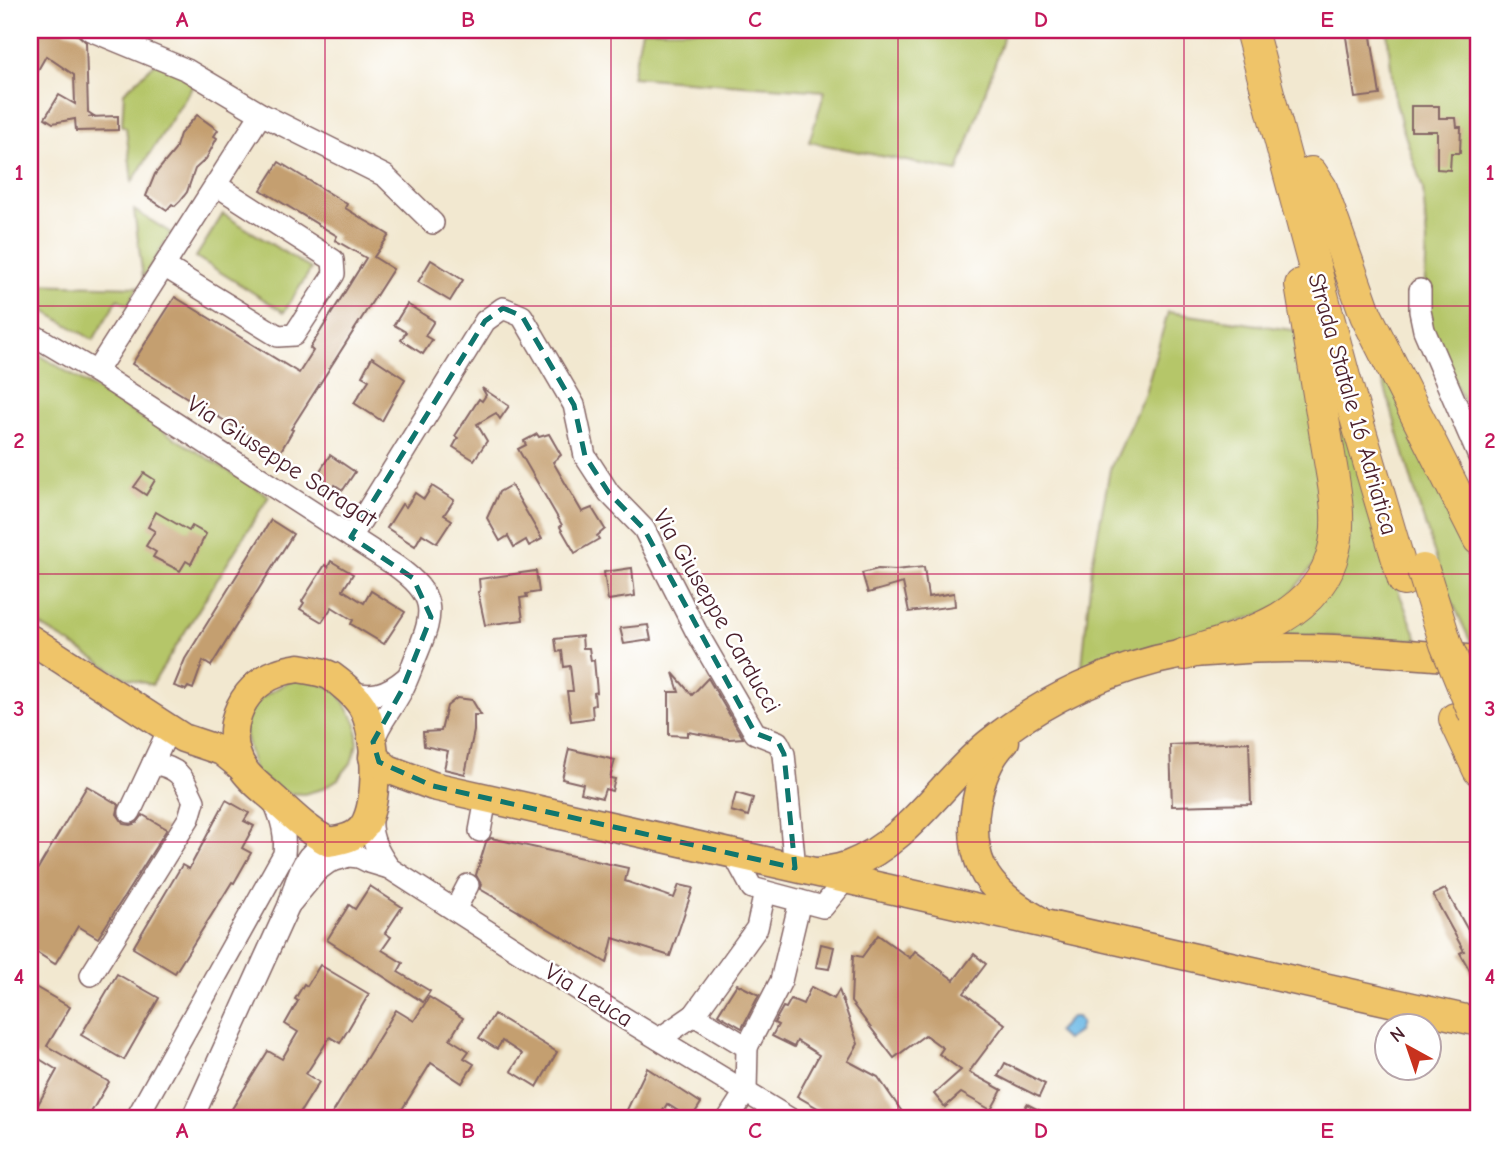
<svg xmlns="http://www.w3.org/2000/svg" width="1509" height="1149" font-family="'Comic Neue',sans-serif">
<rect width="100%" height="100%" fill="#fff"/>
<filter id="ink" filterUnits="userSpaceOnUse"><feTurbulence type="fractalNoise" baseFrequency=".0143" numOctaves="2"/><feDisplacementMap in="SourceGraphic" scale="14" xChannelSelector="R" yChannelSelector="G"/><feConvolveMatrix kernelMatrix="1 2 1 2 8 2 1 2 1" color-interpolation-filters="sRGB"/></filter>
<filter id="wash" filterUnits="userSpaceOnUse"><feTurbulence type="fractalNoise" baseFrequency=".00686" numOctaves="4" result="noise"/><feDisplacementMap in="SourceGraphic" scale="28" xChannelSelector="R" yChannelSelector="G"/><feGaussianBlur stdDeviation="1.57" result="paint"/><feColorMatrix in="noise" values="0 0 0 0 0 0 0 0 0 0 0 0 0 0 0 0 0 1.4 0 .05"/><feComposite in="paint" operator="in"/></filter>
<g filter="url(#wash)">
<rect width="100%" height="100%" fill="#f2e8d0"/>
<g fill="#b5c669" stroke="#80724a" stroke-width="2">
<path d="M642 30H1004L1002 43 958 171 809 142 825 91 632 77Z"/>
<path d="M1387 30H1479V434L1428 325 1424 297 1427 243 1423 189 1402 126 1394 94Z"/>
<path d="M157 62 196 81 132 182 126 127 122 126 124 92Z"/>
<path d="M134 210 171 233 143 278Z"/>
<path d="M223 214 311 269 284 312 196 257Z"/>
<path d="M30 284 138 287 128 305 118 299 93 340 43 310 37 319 30 314Z"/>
<path d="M1168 312 1299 331 1325 470 1322 554 1281 607 1081 676 1092 565 1110 469 1145 393Z"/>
<path d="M1323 336 1400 595 1418 640 1317 636 1269 637 1332 574Z"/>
<path d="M1373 346 1479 548V647H1473L1446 588 1419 506Z"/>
<path d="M30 349 269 496 152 685 124 677 30 619Z"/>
<path d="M298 676 336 689 357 724V744L351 763 338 779 322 789 304 794 286 793 255 774 242 722 249 705Z"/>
</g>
<path fill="#6cb9e6" stroke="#5b6c88" stroke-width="2" d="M1071 1017H1077L1081 1023 1078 1032 1066 1040 1057 1032Z"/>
<g id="blocks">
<g fill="#c49f70">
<path d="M30 30H61L78 35 86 42 88 112 94 116 88 117 118 116V130L76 131 75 119 53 123 45 118 59 95 75 104 74 75 46 56 30 84Z"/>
<path d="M1345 30H1370L1380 95 1355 98Z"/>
<path d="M1411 106H1439V118H1456L1457 127H1461L1460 153H1451L1450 170 1437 169V131H1411Z"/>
<path d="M197 115 218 130 214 136 217 138 206 159 195 169 187 192 180 201 175 206 172 204 167 210 146 196 155 174 175 150 180 134Z"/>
<path d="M279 162 347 204 345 208 389 235 374 257 393 269 291 429 293 430 279 454 132 364 175 297 299 373 313 351 310 348 366 258 335 240 337 236 261 190Z"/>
<path d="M431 260 463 280 450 301 418 282Z"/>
<path d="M407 304 434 321 425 336 432 340 423 354 401 340 406 332 394 325Z"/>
<path d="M372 357 405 379 382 421 354 403 369 380 362 376Z"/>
<path d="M482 388 509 406 500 419 496 413 477 424 487 441 474 460 453 447 458 438 455 436 479 399 482 401 486 395Z"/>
<path d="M537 434 539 437 549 434 561 455 553 462 582 512 592 508 605 529 597 536 599 539 575 553 560 527 562 525 518 449 526 445 524 441Z"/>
<path d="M330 455 355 472 343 490 335 485 331 492 321 485 325 479 318 474Z"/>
<path d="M144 473 155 480 146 495 134 487Z"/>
<path d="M511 485 542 539 529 546 526 540 514 547 508 536 500 541 487 518 499 492Z"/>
<path d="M432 486 454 500 444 515 452 520 437 543 422 534 415 546 387 528 402 504 406 507 415 493 424 499Z"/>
<path d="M156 512 189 531 192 526 206 534 191 564 186 561 180 571 153 557 156 552 146 546 155 531 148 527Z"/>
<path d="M271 520 293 534 211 666 203 661 193 689 188 687 186 690 174 686 185 659Z"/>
<path d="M331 561 353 574 343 590 364 603 371 591 405 612 384 644 351 624 353 620 332 607 322 622 300 609 304 603 302 601 325 565 328 567Z"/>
<path d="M924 567 928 597 954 593 955 606 909 612 903 583 868 593 862 573 878 569 895 570Z"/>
<path d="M632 568 635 596 608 600 604 572Z"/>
<path d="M536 571 539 592 526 594 527 597 520 598 523 620 485 625 478 592 480 591 479 579Z"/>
<path d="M648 625 651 640 624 644 620 628Z"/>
<path d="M582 636 583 648H589L591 661 594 660 597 692 594 693 595 705 592 706 593 718 571 721 567 691H573L570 666 564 667 562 651 557 652 555 639Z"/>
<path d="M673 673 692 695 708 678 743 738 729 739 688 732V736L669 735V692H679Z"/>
<path d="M457 698 472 700 481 715H474V731L465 774 444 769 448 751 424 746 423 732 441 731 447 706Z"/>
<path d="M1249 742 1251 804 1172 806 1170 745Z"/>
<path d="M569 749 615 760 610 778 615 779 612 791 605 789 602 798 581 793 583 784 562 779Z"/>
<path d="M87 786 119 805 117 814 124 824 130 825 137 823 143 815 167 829 98 938 78 926 55 964 30 948V882Z"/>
<path d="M736 793 753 798 748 816 731 811Z"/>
<path d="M226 800 249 813 244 821 254 826 242 848 251 853 234 883 232 882 221 900 175 973 133 948 182 865 189 869Z"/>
<path d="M491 838 628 868 625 881 674 898 679 885 693 888 670 956 613 938 607 963 480 889 481 884 476 875 486 842Z"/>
<path d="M370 886 402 907 385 933 391 937 382 950 403 963 398 972 430 991 423 1002 327 940 349 905 355 909Z"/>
<path d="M1445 889 1479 950V987L1460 953 1464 951 1433 895Z"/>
<path d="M878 935 910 958 915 951 954 980 974 954 986 964 964 993 1005 1024 969 1072 1002 1090 991 1110 961 1093 945 1107 934 1094 961 1070 939 1054 943 1048 925 1035 894 1058 851 1002 853 955 862 957Z"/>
<path d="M821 944 834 947 829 969 816 967Z"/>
<path d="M320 965 369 994 340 1043 330 1037 306 1074 319 1082 296 1119H242L230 1112 268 1051 282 1059 298 1032 285 1024 298 1001 295 999 304 984 307 986Z"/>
<path d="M117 974 159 998 124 1060 81 1035Z"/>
<path d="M30 984 70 1007 47 1046 109 1082 87 1119H30L57 1070 30 1053Z"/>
<path d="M737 984 759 995 742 1028 718 1014Z"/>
<path d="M811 987 834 999 839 990 858 1044 848 1061 878 1077 907 1119H837L797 1096 819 1055 797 1041 794 1047 772 1036 778 1025 774 1023 783 1007 786 1008 791 999 803 1004Z"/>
<path d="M429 997 463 1018 450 1039 469 1051 464 1058 474 1064 462 1083 431 1063 396 1119H329L396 1010 414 1021Z"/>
<path d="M494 1014 557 1052 537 1087 511 1071 522 1054 502 1041 497 1049 479 1038Z"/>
<path d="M1005 1063 1045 1084 1039 1097 998 1076Z"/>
<path d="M647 1068 701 1103 691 1119 667 1104 658 1119H634L625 1114Z"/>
<path d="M1027 1104 1056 1119H1019Z"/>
</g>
</g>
</g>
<g filter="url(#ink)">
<use href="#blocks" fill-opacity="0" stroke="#856565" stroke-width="2"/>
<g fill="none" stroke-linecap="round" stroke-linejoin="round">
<defs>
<g id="minor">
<path d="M90 30 187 70 261 114 385 176 433 223"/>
<path d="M164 266 278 336 294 335 334 274 333 260 216 185"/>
<path d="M1420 290V311L1424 330 1479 457"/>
<path d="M30 333 96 372 396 566C436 595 435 611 417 654 412 666 408 679 402 690 393 708 379 722 373 742"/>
<path d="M96 372 261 114"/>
<path d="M351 537 485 321 503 308 522 316 574 405 585 456 609 493 644 529 696 631 755 733 778 742 784 754 795 868"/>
<path d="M347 690C370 700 387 694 406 678"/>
<path d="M371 811C369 835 375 848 389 868"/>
<path d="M130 812 169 729"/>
<path d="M480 831 486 799"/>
<path d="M734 855 752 888 823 907 845 880"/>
<path d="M289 905C297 879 301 853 329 842L369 862 389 868 601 1004 790 1119"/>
<path d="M455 910 468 885"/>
<path d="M91 975 189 818 194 801C182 776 181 769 153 763"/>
<path d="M694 1015 757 928 765 892"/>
<path d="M659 1039 694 1015 747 1047 746 1091 728 1119"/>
<path d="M747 1047 781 981 800 901"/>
<path d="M136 1119 284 854C286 834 282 820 274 802"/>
<path d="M192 1119 289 905 318 870 329 862 349 856 359 857"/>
</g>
<g id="major">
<path d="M30 639 183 738 222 751 243 768"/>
<path d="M299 668C309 670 322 671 331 676 341 683 356 696 362 706 377 730 380 804 363 827 355 838 341 840 329 842 306 830 290 813 271 796 261 788 251 780 244 770 221 734 239 687 278 673 285 670 292 669 299 668Z"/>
<path d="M1005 741C977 769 965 831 982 868 991 889 1017 908 1037 919"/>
<path d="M373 757 388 769 433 786 1479 1022"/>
<path d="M818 872C828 870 840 869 849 865 908 842 941 783 988 744 1044 699 1112 667 1183 654 1199 652 1215 652 1231 650 1314 644 1396 653 1479 660"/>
</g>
<g id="highway">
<path d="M1251 30 1344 377 1404 580"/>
<path d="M1311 173 1321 188 1366 315 1479 539"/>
<path d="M1185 654C1242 637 1319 618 1334 549 1342 516 1333 481 1328 449 1319 394 1310 340 1301 285"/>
<path d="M1455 719 1479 770"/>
</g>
</defs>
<use href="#minor" stroke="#856565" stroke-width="24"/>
<use href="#major" stroke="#856565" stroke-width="31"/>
<use href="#highway" stroke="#856565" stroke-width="34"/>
<use href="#minor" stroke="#fff" stroke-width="21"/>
<use href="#major" stroke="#efc469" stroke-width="28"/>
<use href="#highway" stroke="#efc469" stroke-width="32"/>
<defs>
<path id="highway-bridge" d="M1423 570 1446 644 1475 715"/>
</defs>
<use href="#highway-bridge" stroke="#856565" stroke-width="34" stroke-linecap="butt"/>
<use href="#highway-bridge" stroke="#efc469" stroke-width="32"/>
</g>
</g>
<path fill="none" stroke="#0f766e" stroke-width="5" stroke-dasharray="14 9" stroke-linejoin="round" d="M503 308 522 316 574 405 585 456 609 493 644 529 755 733 778 742 784 754 795 868 433 786 379 762 373 742 402 690 431 617 413 578 351 537 485 321Z"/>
<path fill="none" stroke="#c2185b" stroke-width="2" stroke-opacity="0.55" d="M325 30V1119M611 30V1119M898 30V1119M1184 30V1119M30 306H1479M30 574H1479M30 842H1479"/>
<g text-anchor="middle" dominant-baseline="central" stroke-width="5" stroke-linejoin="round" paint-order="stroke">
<g font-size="24" fill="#4a1f2b" stroke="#fff">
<text transform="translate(1353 404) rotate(74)">Strada Statale 16 Adriatica</text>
<text transform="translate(282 461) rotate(33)">Via Giuseppe Saragat</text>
<text transform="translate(717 611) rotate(60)">Via Giuseppe Carducci</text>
<text transform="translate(589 995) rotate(32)">Via Leuca</text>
</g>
</g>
<rect width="1509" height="1149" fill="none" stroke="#fff" stroke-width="77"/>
<g transform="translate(1408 1047) rotate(320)"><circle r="33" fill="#ffffff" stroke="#b7a5aa" stroke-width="2"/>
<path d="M0-5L12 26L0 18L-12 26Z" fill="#c8321e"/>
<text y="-10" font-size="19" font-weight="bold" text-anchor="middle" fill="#4a1f2b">N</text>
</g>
<rect x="38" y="38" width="1432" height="1072" fill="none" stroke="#c2185b" stroke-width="2.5"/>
<g font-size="23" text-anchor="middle" font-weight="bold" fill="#c2185b">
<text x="182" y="27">A</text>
<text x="468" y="27">B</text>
<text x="755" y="27">C</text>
<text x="1041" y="27">D</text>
<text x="1327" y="27">E</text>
<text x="19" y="180">1</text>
<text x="1490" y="180">1</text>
<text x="19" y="448">2</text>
<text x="1490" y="448">2</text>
<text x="19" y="716">3</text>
<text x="1490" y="716">3</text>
<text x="19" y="984">4</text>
<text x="1490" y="984">4</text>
<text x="182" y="1138">A</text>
<text x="468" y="1138">B</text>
<text x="755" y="1138">C</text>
<text x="1041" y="1138">D</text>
<text x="1327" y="1138">E</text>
</g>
</svg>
